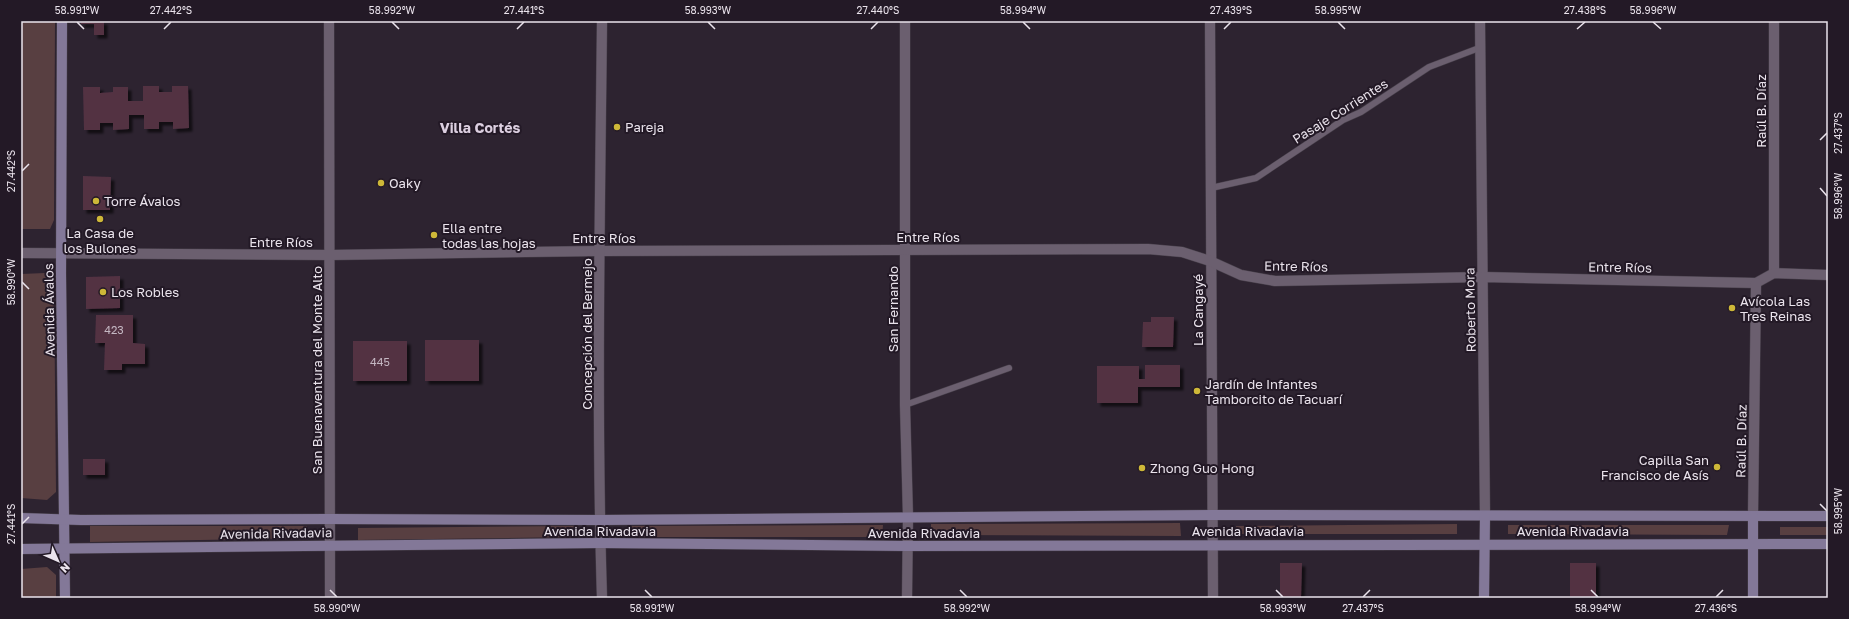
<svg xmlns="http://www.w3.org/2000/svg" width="1849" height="619" font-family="'Golos Text',sans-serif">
<defs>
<filter id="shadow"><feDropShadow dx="3.5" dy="3.5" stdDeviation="1" flood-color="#0009"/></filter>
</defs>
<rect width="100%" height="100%" fill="#2d2330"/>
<g fill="#583f41">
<path d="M21 21H55L54 220 50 229H21Z"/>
<path d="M45 273 54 281 56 492 47 500 21 498V274Z"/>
<path d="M1180 523 1181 536 931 535V524Z"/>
<path d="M1457 524V534H1237L1236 526Z"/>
<path d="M883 525 882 537H628L626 534 628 526Z"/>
<path d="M1508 525H1729L1727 535 1508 534Z"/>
<path d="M90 526H307L306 538 90 542Z"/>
<path d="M576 526 580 528V535L576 537 358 540V528Z"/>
<rect x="1780" y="527" width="48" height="8"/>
<path d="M47 567 56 575V598H21V569Z"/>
</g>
<g fill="#523243" filter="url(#shadow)">
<path d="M81 21H104V35H94V24H81Z"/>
<path d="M143 86H159V92H172V86H188L189 128 173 129V122H159V129H144V115H129V129L113 130V123H100V130H84L83 87H100V93L113 92V87H128V101H143Z"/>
<path d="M83 176 111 177 110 210H83Z"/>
<path d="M120 276V308L86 309V277Z"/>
<path d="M96 315H133V343L145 344V364H122V370H104L105 343H95Z"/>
<path d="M1151 317H1174L1173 347H1142L1143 322H1151Z"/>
<rect x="425" y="340" width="54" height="41"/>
<rect x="353" y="341" width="54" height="40"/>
<path d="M1145 365H1180V387H1138V403H1097V366H1139V379H1145Z"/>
<rect x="83" y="459" width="22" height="16"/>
<path d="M1280 563H1302L1301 598H1280Z"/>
<rect x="1570" y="563" width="26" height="35"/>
</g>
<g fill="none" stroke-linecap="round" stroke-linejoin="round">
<defs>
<g id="lane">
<path d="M1211 188 1256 178 1343 120 1361 112 1429 67 1479 48"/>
<path d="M905 405 1009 368"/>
</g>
<g id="street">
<path d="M329 21 330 598"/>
<path d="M905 21V405L908 517 907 598"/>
<path d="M1210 21 1213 598"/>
<path d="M1480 21 1485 516"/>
<path d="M1774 21V273"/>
<path d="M21 253 330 255 600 251 1148 249 1182 252 1210 261 1241 275 1275 281 1483 277 1756 283 1774 273 1828 275"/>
<path d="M1753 516 1756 283"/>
<path d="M602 598C596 406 600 213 602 21"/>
</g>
<g id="secondary">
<path d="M62 21 61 274 65 598"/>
<path d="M21 518 81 520 330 519 600 520 1212 515 1828 516"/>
<path d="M21 549 600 543 907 546 1828 544"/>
<path d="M1484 598 1485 516"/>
<path d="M1753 598V516"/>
</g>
</defs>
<use href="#lane" stroke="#48404b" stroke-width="7"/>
<use href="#street" stroke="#48404b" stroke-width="11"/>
<use href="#secondary" stroke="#48404b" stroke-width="11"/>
<use href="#lane" stroke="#6b5f6f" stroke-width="6"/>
<use href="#street" stroke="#6b5f6f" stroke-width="10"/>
<use href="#secondary" stroke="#837898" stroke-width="10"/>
</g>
<path fill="none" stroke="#eae3ec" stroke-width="1.5" d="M77 22 84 29M392 22 399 29M708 22 715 29M1023 22 1030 29M1338 22 1345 29M1653 22 1661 29M164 29 171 22M517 29 524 22M871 29 878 22M1224 29 1231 22M1577 29 1585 22M1820 140 1827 133M22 171 29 164M1820 188 1827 196M22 282 29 289M1820 504 1827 511M22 524 29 517M330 590 337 597M645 590 652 597M960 590 967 597M1276 590 1283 597M1591 590 1598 597M1363 597 1370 590M1716 597 1723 590"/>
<g fill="#ceb838" stroke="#231926" stroke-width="1.5">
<circle cx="617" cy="127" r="4"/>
<circle cx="381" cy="183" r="4"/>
<circle cx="96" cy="201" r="4"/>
<circle cx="100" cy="219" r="4"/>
<circle cx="434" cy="235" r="4"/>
<circle cx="103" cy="292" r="4"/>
<circle cx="1732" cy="308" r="4"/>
<circle cx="1197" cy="391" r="4"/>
<circle cx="1717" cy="467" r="4"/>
<circle cx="1142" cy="468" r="4"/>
</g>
<g text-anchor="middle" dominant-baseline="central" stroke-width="4" stroke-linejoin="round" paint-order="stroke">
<g font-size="11" fill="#c4b7c2">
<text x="114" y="329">423</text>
<text x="380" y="361">445</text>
</g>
<g font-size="13" fill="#eae3ec" stroke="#231926">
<text transform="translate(1340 111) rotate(-32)">Pasaje Corrientes</text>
<text transform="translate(1761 111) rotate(-90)">Raúl B. Díaz</text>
<text x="928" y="237">Entre Ríos</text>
<text x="604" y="238">Entre Ríos</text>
<text x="281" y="242">Entre Ríos</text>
<text transform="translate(1296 266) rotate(1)">Entre Ríos</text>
<text transform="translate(1620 267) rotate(1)">Entre Ríos</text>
<text transform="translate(893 309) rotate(-90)">San Fernando</text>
<text transform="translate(49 310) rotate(-91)">Avenida Ávalos</text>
<text transform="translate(1198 310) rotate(-90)">La Cangayé</text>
<text transform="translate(1470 310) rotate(-91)">Roberto Mora</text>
<text transform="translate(587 334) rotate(-90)">Concepción del Bermejo</text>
<text transform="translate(317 370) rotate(-90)">San Buenaventura del Monte Alto</text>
<text transform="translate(1741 441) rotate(-89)">Raúl B. Díaz</text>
<text x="600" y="531">Avenida Rivadavia</text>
<text x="1248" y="531">Avenida Rivadavia</text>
<text x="1573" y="531">Avenida Rivadavia</text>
<text transform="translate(276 533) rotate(-1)">Avenida Rivadavia</text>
<text x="924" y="533">Avenida Rivadavia</text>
</g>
<g font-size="13" fill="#eae3ec" stroke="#231926" text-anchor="start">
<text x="625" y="127">Pareja</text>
<text x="389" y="183">Oaky</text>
<text x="104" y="201">Torre Ávalos</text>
<text x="442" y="228">Ella entre<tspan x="442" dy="15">todas las hojas</tspan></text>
<text x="100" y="233" text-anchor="middle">La Casa de<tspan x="100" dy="15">los Bulones</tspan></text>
<text x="111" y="292">Los Robles</text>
<text x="1740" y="301">Avícola Las<tspan x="1740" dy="15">Tres Reinas</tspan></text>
<text x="1205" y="384">Jardín de Infantes<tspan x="1205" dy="15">Tamborcito de Tacuarí</tspan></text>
<text x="1709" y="460" text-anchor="end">Capilla San<tspan x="1709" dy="15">Francisco de Asís</tspan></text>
<text x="1150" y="468">Zhong Guo Hong</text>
</g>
<g font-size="14" font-weight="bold" fill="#dccfe0" stroke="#231926">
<text x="480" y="127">Villa Cortés</text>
</g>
</g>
<rect width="1849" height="619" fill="none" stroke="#231926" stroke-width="44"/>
<g transform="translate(58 561) rotate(135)" stroke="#231926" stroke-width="3" paint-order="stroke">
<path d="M0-3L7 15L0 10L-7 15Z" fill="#eae3ec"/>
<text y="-6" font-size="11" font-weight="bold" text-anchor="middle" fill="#eae3ec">N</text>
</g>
<rect x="22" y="22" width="1805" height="575" fill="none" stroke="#eae3ec" stroke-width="1.5"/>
<g font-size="10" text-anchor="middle" fill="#eae3ec">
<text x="77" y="14">58.991°W</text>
<text x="171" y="14">27.442°S</text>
<text x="392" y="14">58.992°W</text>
<text x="524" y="14">27.441°S</text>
<text x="708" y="14">58.993°W</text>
<text x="878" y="14">27.440°S</text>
<text x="1023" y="14">58.994°W</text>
<text x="1231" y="14">27.439°S</text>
<text x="1338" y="14">58.995°W</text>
<text x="1585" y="14">27.438°S</text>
<text x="1653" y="14">58.996°W</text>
<text transform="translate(1838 133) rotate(-90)" y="4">27.437°S</text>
<text transform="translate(11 171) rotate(-90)" y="4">27.442°S</text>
<text transform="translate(1838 196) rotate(-90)" y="4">58.996°W</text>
<text transform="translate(11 282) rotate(-90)" y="4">58.990°W</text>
<text transform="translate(1838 511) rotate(-90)" y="4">58.995°W</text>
<text transform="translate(11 524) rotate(-90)" y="4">27.441°S</text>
<text x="337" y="612">58.990°W</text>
<text x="652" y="612">58.991°W</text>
<text x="967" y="612">58.992°W</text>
<text x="1283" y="612">58.993°W</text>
<text x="1363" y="612">27.437°S</text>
<text x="1598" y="612">58.994°W</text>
<text x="1716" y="612">27.436°S</text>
</g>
</svg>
